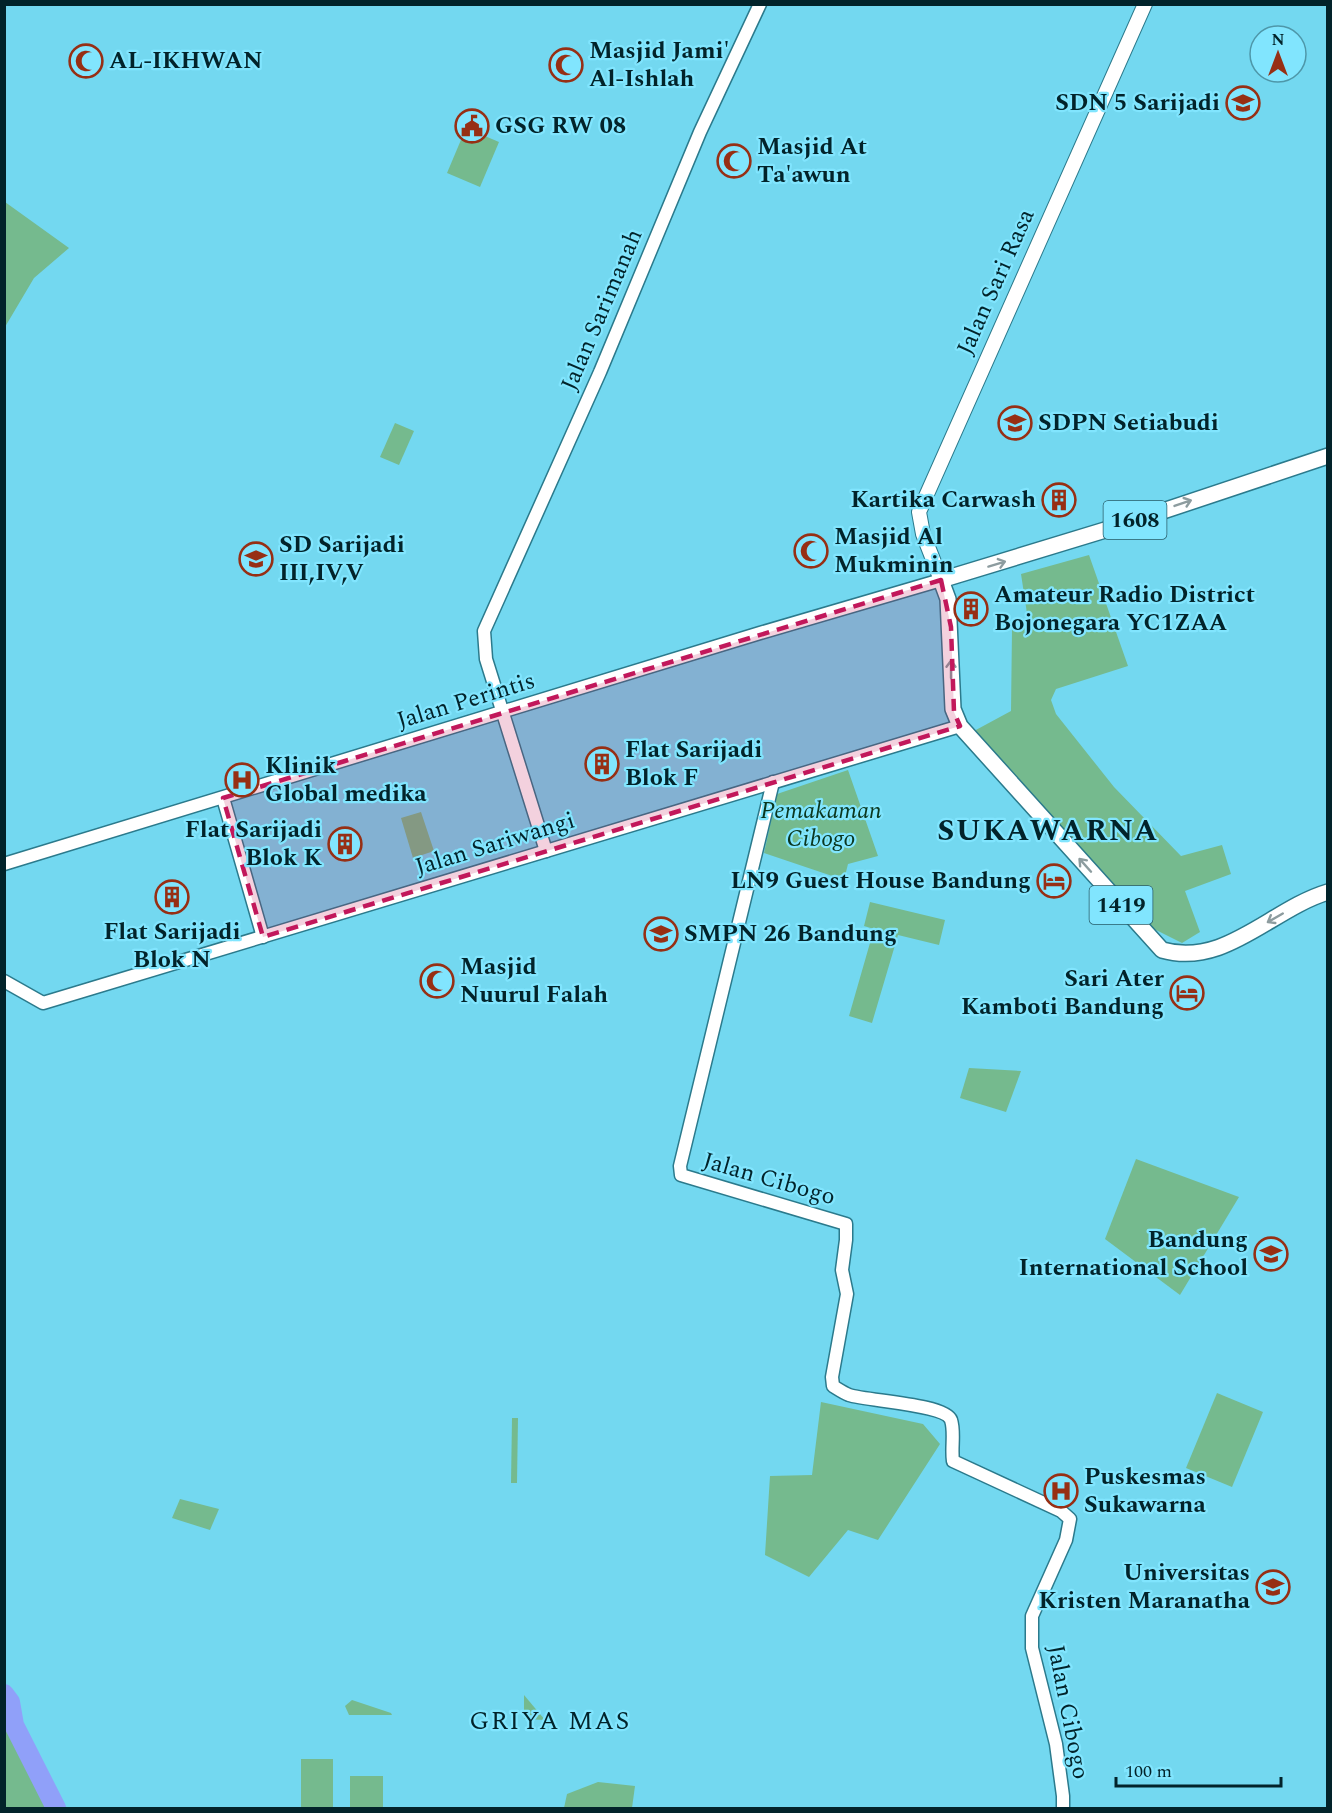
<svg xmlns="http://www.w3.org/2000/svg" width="1332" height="1813" font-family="Spectral,serif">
<rect width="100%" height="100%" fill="#73d8f0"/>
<g fill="#75ba8e">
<path d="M466 128 499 142 480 187 447 173Z"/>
<path d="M5 202 69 248 34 278 5 327Z"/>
<path d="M395 423 414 431 399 465 380 457Z"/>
<path d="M1089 555 1128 666 1056 689 1051 700 1056 714 1114 787 1181 856 1222 845 1231 874 1185 891 1200 932 1182 943 1152 928 974 731 1011 711 1012 629 1028 620 1021 574Z"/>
<path d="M848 770 878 856 848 864 844 880 764 853 777 794Z"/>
<path d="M421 812 434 851 413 858 401 818Z"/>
<path d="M870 902 945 920 939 945 898 935 872 1023 849 1016 874 929 864 926Z"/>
<path d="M969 1068 1021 1071 1006 1112 960 1098Z"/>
<path d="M1136 1159 1239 1197 1180 1295 1105 1239Z"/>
<path d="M1217 1393 1263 1412 1232 1487 1186 1468Z"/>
<path d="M821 1402 923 1424 940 1444 878 1540 848 1530 809 1577 765 1555 770 1476 812 1475Z"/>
<path d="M512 1418H518L517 1483H511Z"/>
<path d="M180 1499 219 1509 210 1530 172 1518Z"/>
<path d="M524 1695 545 1720 524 1719Z"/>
<path d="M352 1700 391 1713 392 1715H349L345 1706Z"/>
<path d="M5 1724 55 1808H5Z"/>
<rect x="301" y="1759" width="32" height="49"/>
<rect x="350" y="1776" width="33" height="32"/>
<path d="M598 1782 635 1786 632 1808H564L567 1794Z"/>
</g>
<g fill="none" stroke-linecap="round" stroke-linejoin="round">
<path stroke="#90a0f9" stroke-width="20" d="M4 1694 10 1702 14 1725 56 1808"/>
<defs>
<g id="tertiary">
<path d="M773 782 680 1166 681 1175 846 1224V1240L842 1270 847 1294 832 1377 833 1386C838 1389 844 1393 849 1395 867 1401 945 1404 951 1420 955 1432 951 1448 953 1461L1061 1511 1070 1519 1066 1540 1032 1616V1648L1056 1744 1063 1796V1808"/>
<path d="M223 798 263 937"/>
<path d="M546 851 486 659 484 631 600 372 700 132 760 4"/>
<path d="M4 864 760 633 941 580"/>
<path d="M4 981 43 1003 960 726"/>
</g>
<path id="secondary" d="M941 580 923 534 919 512 1145 4"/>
<path id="primary" d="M1328 456 1115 527 941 580 948 599 953 709 960 726 1162 950C1225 968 1271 909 1328 892"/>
</defs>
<use href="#tertiary" stroke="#2b7a8c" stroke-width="15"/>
<use href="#secondary" stroke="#2b7a8c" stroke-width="16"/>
<use href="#primary" stroke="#2b7a8c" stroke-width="18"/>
<use href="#tertiary" stroke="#fff" stroke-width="12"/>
<use href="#secondary" stroke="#fff" stroke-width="14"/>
<use href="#primary" stroke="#fff" stroke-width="15"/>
</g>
<defs><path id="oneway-shaft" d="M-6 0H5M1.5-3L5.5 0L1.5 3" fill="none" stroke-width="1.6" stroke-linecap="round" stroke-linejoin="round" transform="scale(1.5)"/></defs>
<g stroke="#8d9c9f">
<use href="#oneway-shaft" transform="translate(1183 503) rotate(-19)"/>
<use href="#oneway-shaft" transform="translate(997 564) rotate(-17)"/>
<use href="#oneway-shaft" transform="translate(951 669) rotate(-90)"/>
<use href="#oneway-shaft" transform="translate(1085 865) rotate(-132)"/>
<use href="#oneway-shaft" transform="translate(1275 918) rotate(150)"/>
</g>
<path fill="#c2185b" fill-opacity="0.2" stroke="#c2185b" stroke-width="4.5" stroke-dasharray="12 8" stroke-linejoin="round" d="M941 580 951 627 954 712 960 726 263 937 223 798Z"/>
<defs>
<symbol id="mosque-ring" viewBox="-11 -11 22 22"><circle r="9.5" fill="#81e5fe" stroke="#972f14" stroke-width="1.5"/><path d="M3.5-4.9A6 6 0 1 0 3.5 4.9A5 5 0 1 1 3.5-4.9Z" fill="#972f14"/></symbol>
<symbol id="school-ring" viewBox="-11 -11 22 22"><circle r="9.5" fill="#81e5fe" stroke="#972f14" stroke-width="1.5"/><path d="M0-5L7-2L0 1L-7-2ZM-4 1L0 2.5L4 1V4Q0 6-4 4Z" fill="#972f14"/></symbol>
<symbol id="civic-ring" viewBox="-11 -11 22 22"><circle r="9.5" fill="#81e5fe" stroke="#972f14" stroke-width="1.5"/><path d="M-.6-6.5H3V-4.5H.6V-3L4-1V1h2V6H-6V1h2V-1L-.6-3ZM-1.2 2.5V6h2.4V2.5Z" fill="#972f14"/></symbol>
<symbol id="building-ring" viewBox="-11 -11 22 22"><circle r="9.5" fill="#81e5fe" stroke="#972f14" stroke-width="1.5"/><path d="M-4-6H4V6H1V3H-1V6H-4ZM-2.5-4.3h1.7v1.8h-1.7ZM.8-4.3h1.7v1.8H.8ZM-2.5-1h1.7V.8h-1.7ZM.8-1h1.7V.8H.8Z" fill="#972f14"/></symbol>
<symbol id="hospital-ring" viewBox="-11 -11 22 22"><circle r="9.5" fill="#81e5fe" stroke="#972f14" stroke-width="1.5"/><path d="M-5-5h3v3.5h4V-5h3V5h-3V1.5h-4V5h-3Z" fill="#972f14"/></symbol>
<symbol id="hotel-ring" viewBox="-11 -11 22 22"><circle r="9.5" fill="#81e5fe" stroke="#972f14" stroke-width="1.5"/><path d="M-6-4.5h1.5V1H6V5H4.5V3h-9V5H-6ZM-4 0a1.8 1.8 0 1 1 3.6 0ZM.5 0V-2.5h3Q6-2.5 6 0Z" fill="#972f14"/></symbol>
<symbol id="university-ring" viewBox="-11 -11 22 22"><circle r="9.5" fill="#81e5fe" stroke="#972f14" stroke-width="1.5"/><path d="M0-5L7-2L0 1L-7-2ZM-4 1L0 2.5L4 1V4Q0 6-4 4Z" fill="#972f14"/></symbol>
</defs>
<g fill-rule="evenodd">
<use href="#mosque-ring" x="67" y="42" width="38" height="38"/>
<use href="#mosque-ring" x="547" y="46" width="38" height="38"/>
<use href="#school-ring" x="1224" y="84" width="38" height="38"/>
<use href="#civic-ring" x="453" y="107" width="38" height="38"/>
<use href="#mosque-ring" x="715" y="142" width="38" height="38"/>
<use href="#school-ring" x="996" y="404" width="38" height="38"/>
<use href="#building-ring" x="1040" y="481" width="38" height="38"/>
<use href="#mosque-ring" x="792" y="532" width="38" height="38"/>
<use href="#school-ring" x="237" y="540" width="38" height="38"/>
<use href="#building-ring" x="952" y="590" width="38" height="38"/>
<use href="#building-ring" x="583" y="745" width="38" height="38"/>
<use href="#hospital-ring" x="223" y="761" width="38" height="38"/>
<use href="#building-ring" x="326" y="825" width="38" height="38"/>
<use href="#hotel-ring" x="1035" y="862" width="38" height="38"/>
<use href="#building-ring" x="153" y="878" width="38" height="38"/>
<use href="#school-ring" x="642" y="915" width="38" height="38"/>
<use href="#mosque-ring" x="418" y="962" width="38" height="38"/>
<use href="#hotel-ring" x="1168" y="974" width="38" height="38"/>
<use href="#school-ring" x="1252" y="1235" width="38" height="38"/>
<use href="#hospital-ring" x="1042" y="1472" width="38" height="38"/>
<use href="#university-ring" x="1254" y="1568" width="38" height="38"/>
</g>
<g text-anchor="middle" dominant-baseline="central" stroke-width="4.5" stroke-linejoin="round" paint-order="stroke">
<g fill="#81e5fe" stroke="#285d6a" stroke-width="1.5">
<rect x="1103.5" y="501" width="63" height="38" rx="4.5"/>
<rect x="1089.5" y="886" width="63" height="38" rx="4.5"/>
</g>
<g font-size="22" font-weight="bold" fill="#02232a">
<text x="1135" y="520">1608</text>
<text x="1121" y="905">1419</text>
</g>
<g font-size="24" font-weight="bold" fill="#02232a" stroke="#81e5fe" text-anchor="start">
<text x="589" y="51">Masjid Jami'<tspan x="589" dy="28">Al-Ishlah</tspan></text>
<text x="109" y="61">AL-IKHWAN</text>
<text x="1220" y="103" text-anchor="end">SDN 5 Sarijadi</text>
<text x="495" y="126">GSG RW 08</text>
<text x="757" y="147">Masjid At<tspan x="757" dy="28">Ta'awun</tspan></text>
<text x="1038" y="423">SDPN Setiabudi</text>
<text x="1036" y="500" text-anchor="end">Kartika Carwash</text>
<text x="834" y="537">Masjid Al<tspan x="834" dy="28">Mukminin</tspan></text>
<text x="279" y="545">SD Sarijadi<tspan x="279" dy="28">III,IV,V</tspan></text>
<text x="994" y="595">Amateur Radio District<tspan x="994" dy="28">Bojonegara YC1ZAA</tspan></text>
<text x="625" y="750">Flat Sarijadi<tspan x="625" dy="28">Blok F</tspan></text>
<text x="265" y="766">Klinik<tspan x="265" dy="28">Global medika</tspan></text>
<text x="322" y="830" text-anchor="end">Flat Sarijadi<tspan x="322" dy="28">Blok K</tspan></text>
<text x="1031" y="881" text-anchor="end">LN9 Guest House Bandung</text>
<text x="172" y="932" text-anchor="middle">Flat Sarijadi<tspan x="172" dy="28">Blok N</tspan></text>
<text x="684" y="934">SMPN 26 Bandung</text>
<text x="460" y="967">Masjid<tspan x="460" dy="28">Nuurul Falah</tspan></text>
<text x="1164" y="979" text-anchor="end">Sari Ater<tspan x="1164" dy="28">Kamboti Bandung</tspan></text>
<text x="1248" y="1240" text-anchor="end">Bandung<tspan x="1248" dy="28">International School</tspan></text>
<text x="1084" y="1477">Puskesmas<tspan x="1084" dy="28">Sukawarna</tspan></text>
<text x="1250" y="1573" text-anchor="end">Universitas<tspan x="1250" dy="28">Kristen Maranatha</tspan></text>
</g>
<g font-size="24" fill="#02232a" stroke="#81e5fe">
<text transform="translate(996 282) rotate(-66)">Jalan Sari Rasa</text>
<text transform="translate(602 310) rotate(-67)">Jalan Sarimanah</text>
<text transform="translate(466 701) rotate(-17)">Jalan Perintis</text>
<text transform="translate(495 844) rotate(-17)">Jalan Sariwangi</text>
<text transform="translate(769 1179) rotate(16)">Jalan Cibogo</text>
<text transform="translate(1068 1712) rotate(79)">Jalan Cibogo</text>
</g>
<g font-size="24" font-style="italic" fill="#0a361e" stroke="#81e5fe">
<text x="821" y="811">Pemakaman<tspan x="821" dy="28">Cibogo</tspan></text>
</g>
<g font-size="26" letter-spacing="1.5" fill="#02232a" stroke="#81e5fe">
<text x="550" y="1721">GRIYA MAS</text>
</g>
<g font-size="30" font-weight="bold" letter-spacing="1.5" fill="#02232a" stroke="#81e5fe">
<text x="1048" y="831">SUKAWARNA</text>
</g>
</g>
<rect width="1332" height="1813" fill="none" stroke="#02232a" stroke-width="12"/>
<g transform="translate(1278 54)"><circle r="28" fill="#81e5fe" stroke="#4e97a9" stroke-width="1.5"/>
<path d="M0-4.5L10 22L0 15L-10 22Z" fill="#972f14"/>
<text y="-9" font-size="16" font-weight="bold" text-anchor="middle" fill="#02232a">N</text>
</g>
<path d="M1116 1777v9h165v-9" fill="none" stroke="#02232a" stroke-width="3"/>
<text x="1125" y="1777" font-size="18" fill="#02232a" stroke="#81e5fe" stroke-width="4.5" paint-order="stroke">100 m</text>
</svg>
